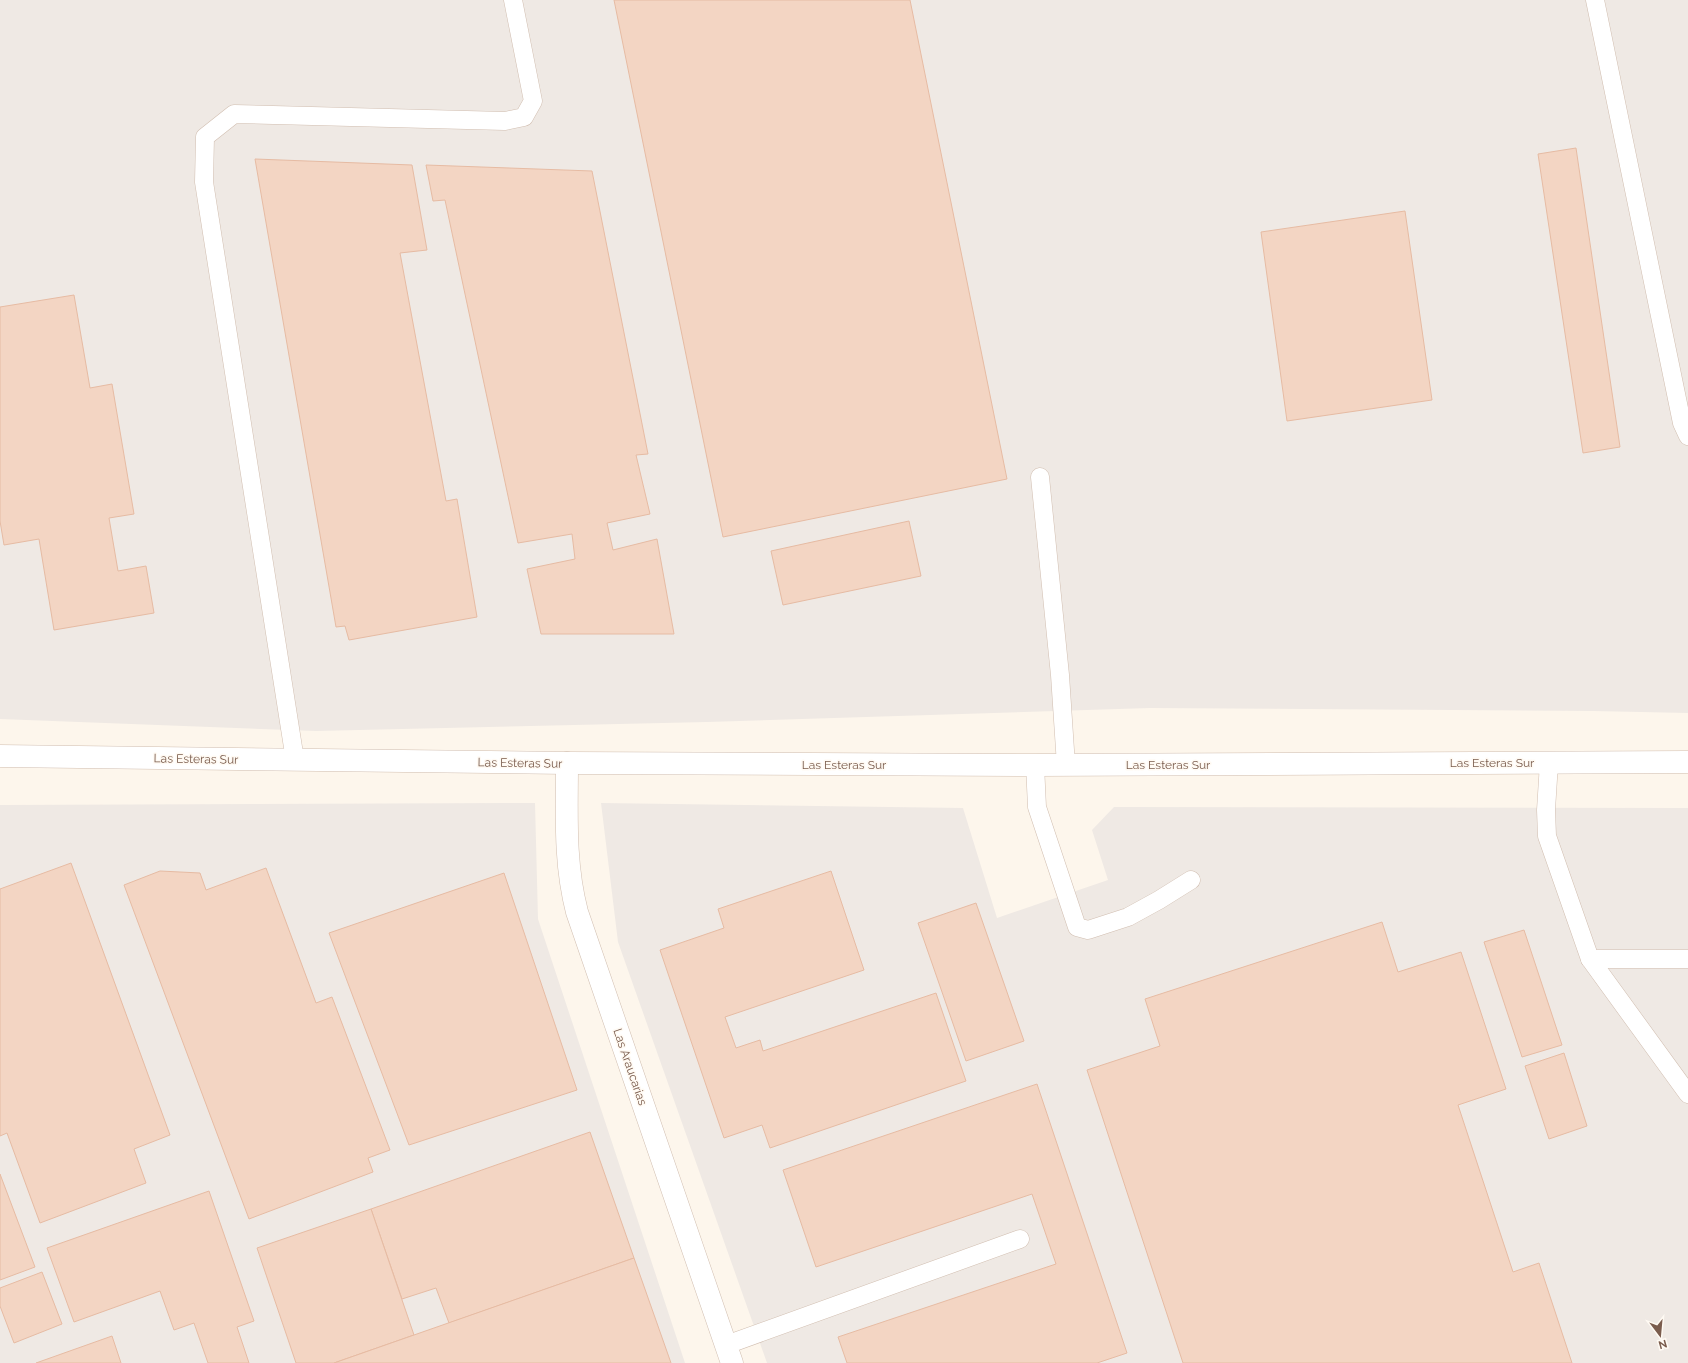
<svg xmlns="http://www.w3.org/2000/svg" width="1688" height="1363" font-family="Raleway,sans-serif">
<rect width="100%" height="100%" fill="#fdf6ec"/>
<g fill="#efe9e4">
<path d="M0 0H1688V713L1593 711 1150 708 707 722 316 731 0 719Z"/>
<path d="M535 803 538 919 685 1363H0V805Z"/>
<path d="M601 803 963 808 997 918 1108 880 1092 830 1114 807 1688 808V1363H767L618 942Z"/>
</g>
<g fill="#f3d5c3" stroke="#e6bba3">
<path d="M614 0H910L1007 479 723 537Z"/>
<path d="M1576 148 1620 447 1583 453 1538 154Z"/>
<path d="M255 159 412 165 427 250 400 253 446 501 457 499 477 617 349 640 345 626 336 627Z"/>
<path d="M426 165 592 171 648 454 636 455 650 514 607 523 613 550 657 539 674 634H541L527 569 575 559 572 534 518 543 445 200 433 201Z"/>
<path d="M1405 211 1432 400 1287 421 1261 232Z"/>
<path d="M74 295 90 388 112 384 134 514 109 518 118 571 146 566 154 613 54 630 39 539 4 545 0 521V307Z"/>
<path d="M909 521 921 576 783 605 771 551Z"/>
<path d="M71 863 170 1135 134 1149 146 1183 40 1223 7 1133 0 1136V889Z"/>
<path d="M266 868 316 1003 332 997 390 1150 368 1158 373 1172 249 1219 124 885 160 871 200 873 206 890Z"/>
<path d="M831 871 864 970 725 1017 736 1048 760 1040 763 1051 936 993 966 1081 770 1148 762 1125 724 1138 660 950 724 928 718 909Z"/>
<path d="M504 873 577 1090 409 1145 329 933Z"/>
<path d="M976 903 1024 1041 966 1061 918 923Z"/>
<path d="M1382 922 1398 972 1461 952 1506 1089 1458 1105 1513 1272 1539 1263 1572 1363H1183L1087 1070 1160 1046 1145 999Z"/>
<path d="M1524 930 1562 1045 1522 1057 1484 942Z"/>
<path d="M1564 1053 1587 1126 1549 1139 1525 1066Z"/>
<path d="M1037 1084 1127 1353 1097 1363H847L838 1337 1056 1264 1032 1194 816 1267 783 1170Z"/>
<path d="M590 1132 634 1258 449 1323 436 1288 402 1299 371 1209Z"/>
<path d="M0 1174 35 1267 0 1280Z"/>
<path d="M209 1191 254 1321 237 1327 249 1363H208L194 1323 174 1330 160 1291 74 1322 47 1248Z"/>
<path d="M371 1209 414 1335 334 1363H296L257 1248Z"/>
<path d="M634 1258 671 1363H334Z"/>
<path d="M42 1272 62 1324 14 1343 0 1306V1288Z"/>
<path d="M112 1336 121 1363H36Z"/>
</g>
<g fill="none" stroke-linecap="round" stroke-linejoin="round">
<defs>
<g id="lane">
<path d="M1595 0 1682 423 1688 436"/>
<path d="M1040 477 1060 675 1066 765"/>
<path d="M295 760 204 182 205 137 234 114 505 121 524 117 533 101 513 0"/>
<path d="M1549 763 1546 810 1547 836 1590 959 1688 1094"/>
<path d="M1035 765 1037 807 1077 927 1088 930 1128 917 1159 900 1191 880"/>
<path d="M1590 959H1688"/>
<path d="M726 1345 1020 1239"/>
</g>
<g id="street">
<path d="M0 756 567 763 1035 765 1688 762"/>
<path d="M567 763C567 814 564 862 577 912L732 1363"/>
</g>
</defs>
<use href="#lane" stroke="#d1beb0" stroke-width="19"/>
<use href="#street" stroke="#d1beb0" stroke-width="23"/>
<use href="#lane" stroke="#fff" stroke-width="18"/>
<use href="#street" stroke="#fff" stroke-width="22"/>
</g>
<g text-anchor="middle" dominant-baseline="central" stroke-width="3" stroke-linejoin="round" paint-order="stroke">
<g font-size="12" fill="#7a5c4d" stroke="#fffaf3">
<text transform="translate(196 759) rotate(1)">Las Esteras Sur</text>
<text transform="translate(520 763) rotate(1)">Las Esteras Sur</text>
<text x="1492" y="763">Las Esteras Sur</text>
<text x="844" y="765">Las Esteras Sur</text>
<text x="1168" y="765">Las Esteras Sur</text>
<text transform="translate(630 1067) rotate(71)">Las Araucarias</text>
</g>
</g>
<g transform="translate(1660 1335) rotate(164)" stroke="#fffaf3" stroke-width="3" paint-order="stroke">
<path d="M0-3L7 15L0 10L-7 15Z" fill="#7a5c4d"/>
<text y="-6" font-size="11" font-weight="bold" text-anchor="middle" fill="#7a5c4d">N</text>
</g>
</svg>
